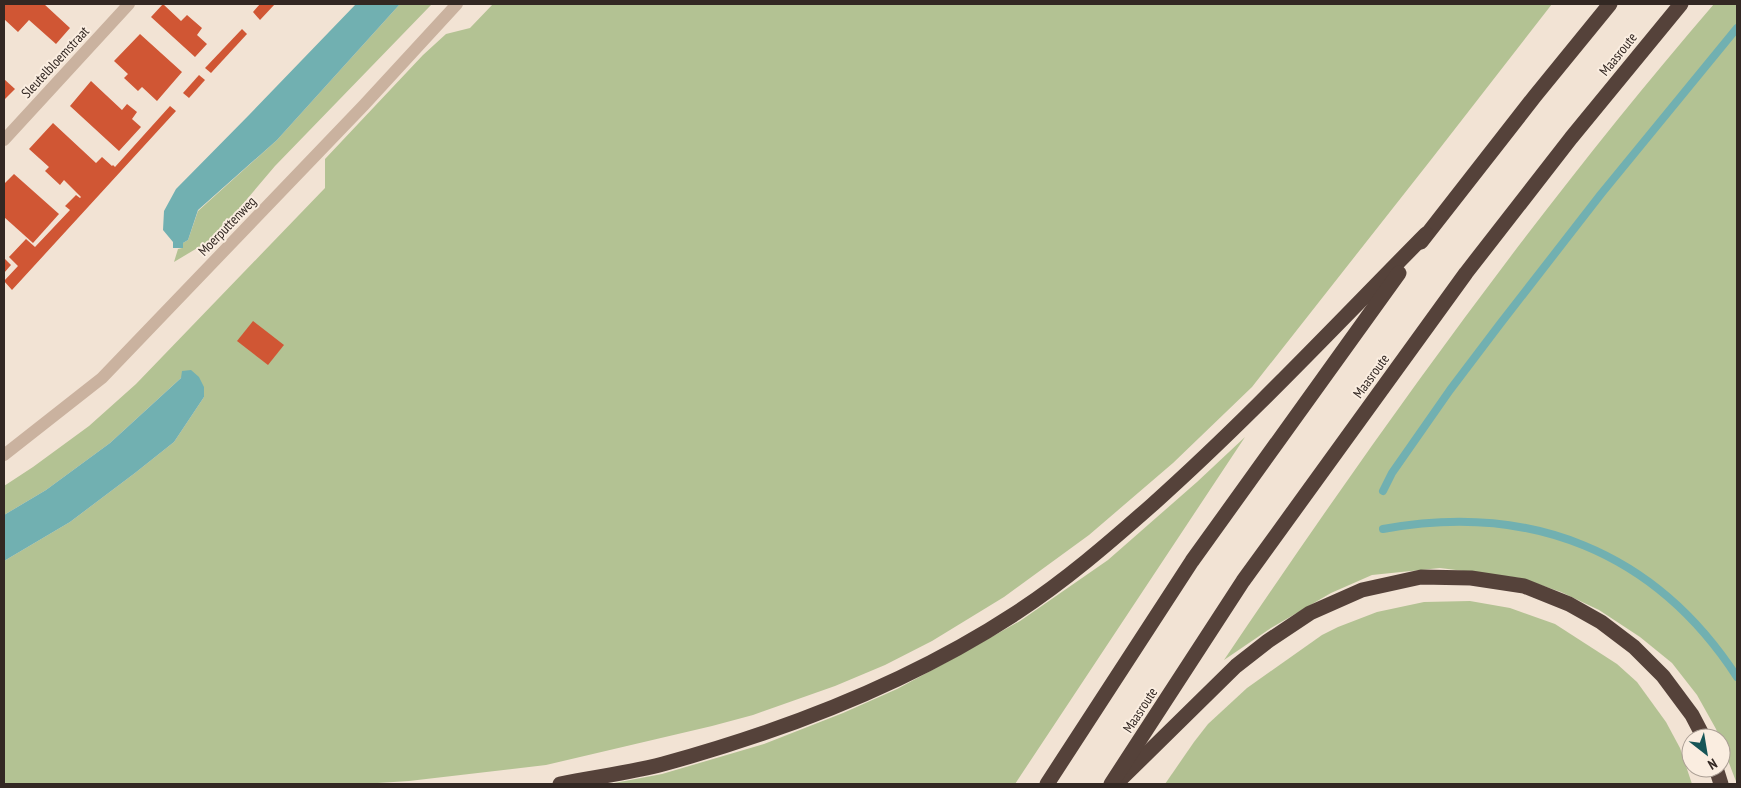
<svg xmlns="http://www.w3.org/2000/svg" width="1741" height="788" font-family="'PT Sans Narrow',sans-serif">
<rect width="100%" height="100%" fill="#f2e3d4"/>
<g fill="#b3c293">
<path d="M400 4H432L275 166 214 238 174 262 178 249 182 248 183 243 188 240 198 211 277 140Z"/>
<path d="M493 4H1552L1430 161 1252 387 1173 463 1089 535 1004 597 932 641 885 665 835 686 753 715 712 726 546 765 409 781 362 784H4V561L70 522 135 473 174 442 204 397 182 371V377L110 443 46 490 4 515V486L33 467 89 426 136 384 325 188V159L423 55 446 34 470 28Z"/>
<path d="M1714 4H1737V784L1716 729 1697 695 1672 663 1640 637 1599 610 1561 592 1520 578 1440 568 1372 575 1331 593 1271 628 1224 660C1377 433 1536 211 1714 4Z"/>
<path d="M1245 437 1015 784H609L662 774 764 744 843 713 897 689 947 662 1020 621 1108 560 1197 482Z"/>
<path d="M1470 601 1510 608 1555 624 1617 664 1637 682 1666 722 1680 748 1692 784H1165L1194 742 1208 724 1247 688 1322 635 1338 627 1377 612 1424 602Z"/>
</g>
<g fill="#71b0b1">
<path d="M356 4H400L277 140 198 210 188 240 183 243V248H173V242L163 230 164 211 176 189 249 115Z"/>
<path d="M191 370 199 377 204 387V397L174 442 135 473 70 522 4 561V515L46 490 110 443 181 378 182 371Z"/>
</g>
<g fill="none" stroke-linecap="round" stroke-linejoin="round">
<g stroke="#71b0b1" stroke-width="8">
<path d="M1383 491 1392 473 1450 390 1500 324 1601 194 1737 28"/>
<path d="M1383 529C1530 502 1655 551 1737 677"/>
</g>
</g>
<g fill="#d05634">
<path d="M4 4H44L70 28 56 44 29 20 18 32 4 19Z"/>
<path d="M163 4 181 21 187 15 202 28 197 35 207 44 195 57 151 17Z"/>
<path d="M260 4H275L260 20 253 12Z"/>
<path d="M242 29 247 34 211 73 205 68Z"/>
<path d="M140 34 182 72 157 101 142 87 138 91 124 78 128 74 114 61Z"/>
<path d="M199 75 205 80 189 98 183 93Z"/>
<path d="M4 79 15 89 4 100Z"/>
<path d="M91 81 122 110 127 104 137 112 132 119 141 127 119 151 70 106Z"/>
<path d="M170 106 176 111 12 290 4 281 18 266 9 257 26 239 35 247 70 210 65 206 76 195 80 198 81 197 64 180 60 185 45 171 49 167 29 149 53 123 96 163 102 157 112 166 113 165 115 167Z"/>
<path d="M14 174 59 214 33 243 4 217V184Z"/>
<path d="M4 258 11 265 4 273Z"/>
<path d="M253 321 284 345 268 365 237 341Z"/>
</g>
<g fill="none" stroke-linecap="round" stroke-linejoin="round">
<g stroke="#cab29f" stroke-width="12">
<path d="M4 140 129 4"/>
<path d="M4 455 102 378 364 105 457 4"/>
</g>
<g stroke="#55423a" stroke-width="15">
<path d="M1421 242 1535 96 1610 4"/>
<path d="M1716 768 1721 784"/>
<path d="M1122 778 1236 666 1268 641 1310 613 1362 590 1421 577 1471 578 1524 586 1569 604 1601 622 1634 647 1663 676 1692 715 1704 738"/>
<path d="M560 784C594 777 629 773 663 764 787 730 909 683 1016 613 1065 581 1109 543 1152 505 1248 419 1336 325 1426 234"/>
<path d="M1047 784 1192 561 1399 273"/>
<path d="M1111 784 1243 581 1466 273 1571 138 1681 4"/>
</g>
</g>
<g text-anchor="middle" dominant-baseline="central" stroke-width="4" stroke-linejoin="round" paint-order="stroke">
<g font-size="14" fill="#332823" stroke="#faede0">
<text transform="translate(1618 54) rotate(-51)">Maasroute</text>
<text transform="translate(55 62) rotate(-47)">Sleutelbloemstraat</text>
<text transform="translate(227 226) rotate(-46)">Moerputtenweg</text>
<text transform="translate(1371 376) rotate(-54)">Maasroute</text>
<text transform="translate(1140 710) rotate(-57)">Maasroute</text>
</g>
</g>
<rect width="1741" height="788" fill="none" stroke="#332823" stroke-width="10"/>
<g transform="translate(1706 753) rotate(149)"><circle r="24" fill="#faede0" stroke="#aa9e94"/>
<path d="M0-4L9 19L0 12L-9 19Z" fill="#165557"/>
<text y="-8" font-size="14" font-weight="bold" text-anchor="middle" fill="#332823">N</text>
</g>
</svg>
